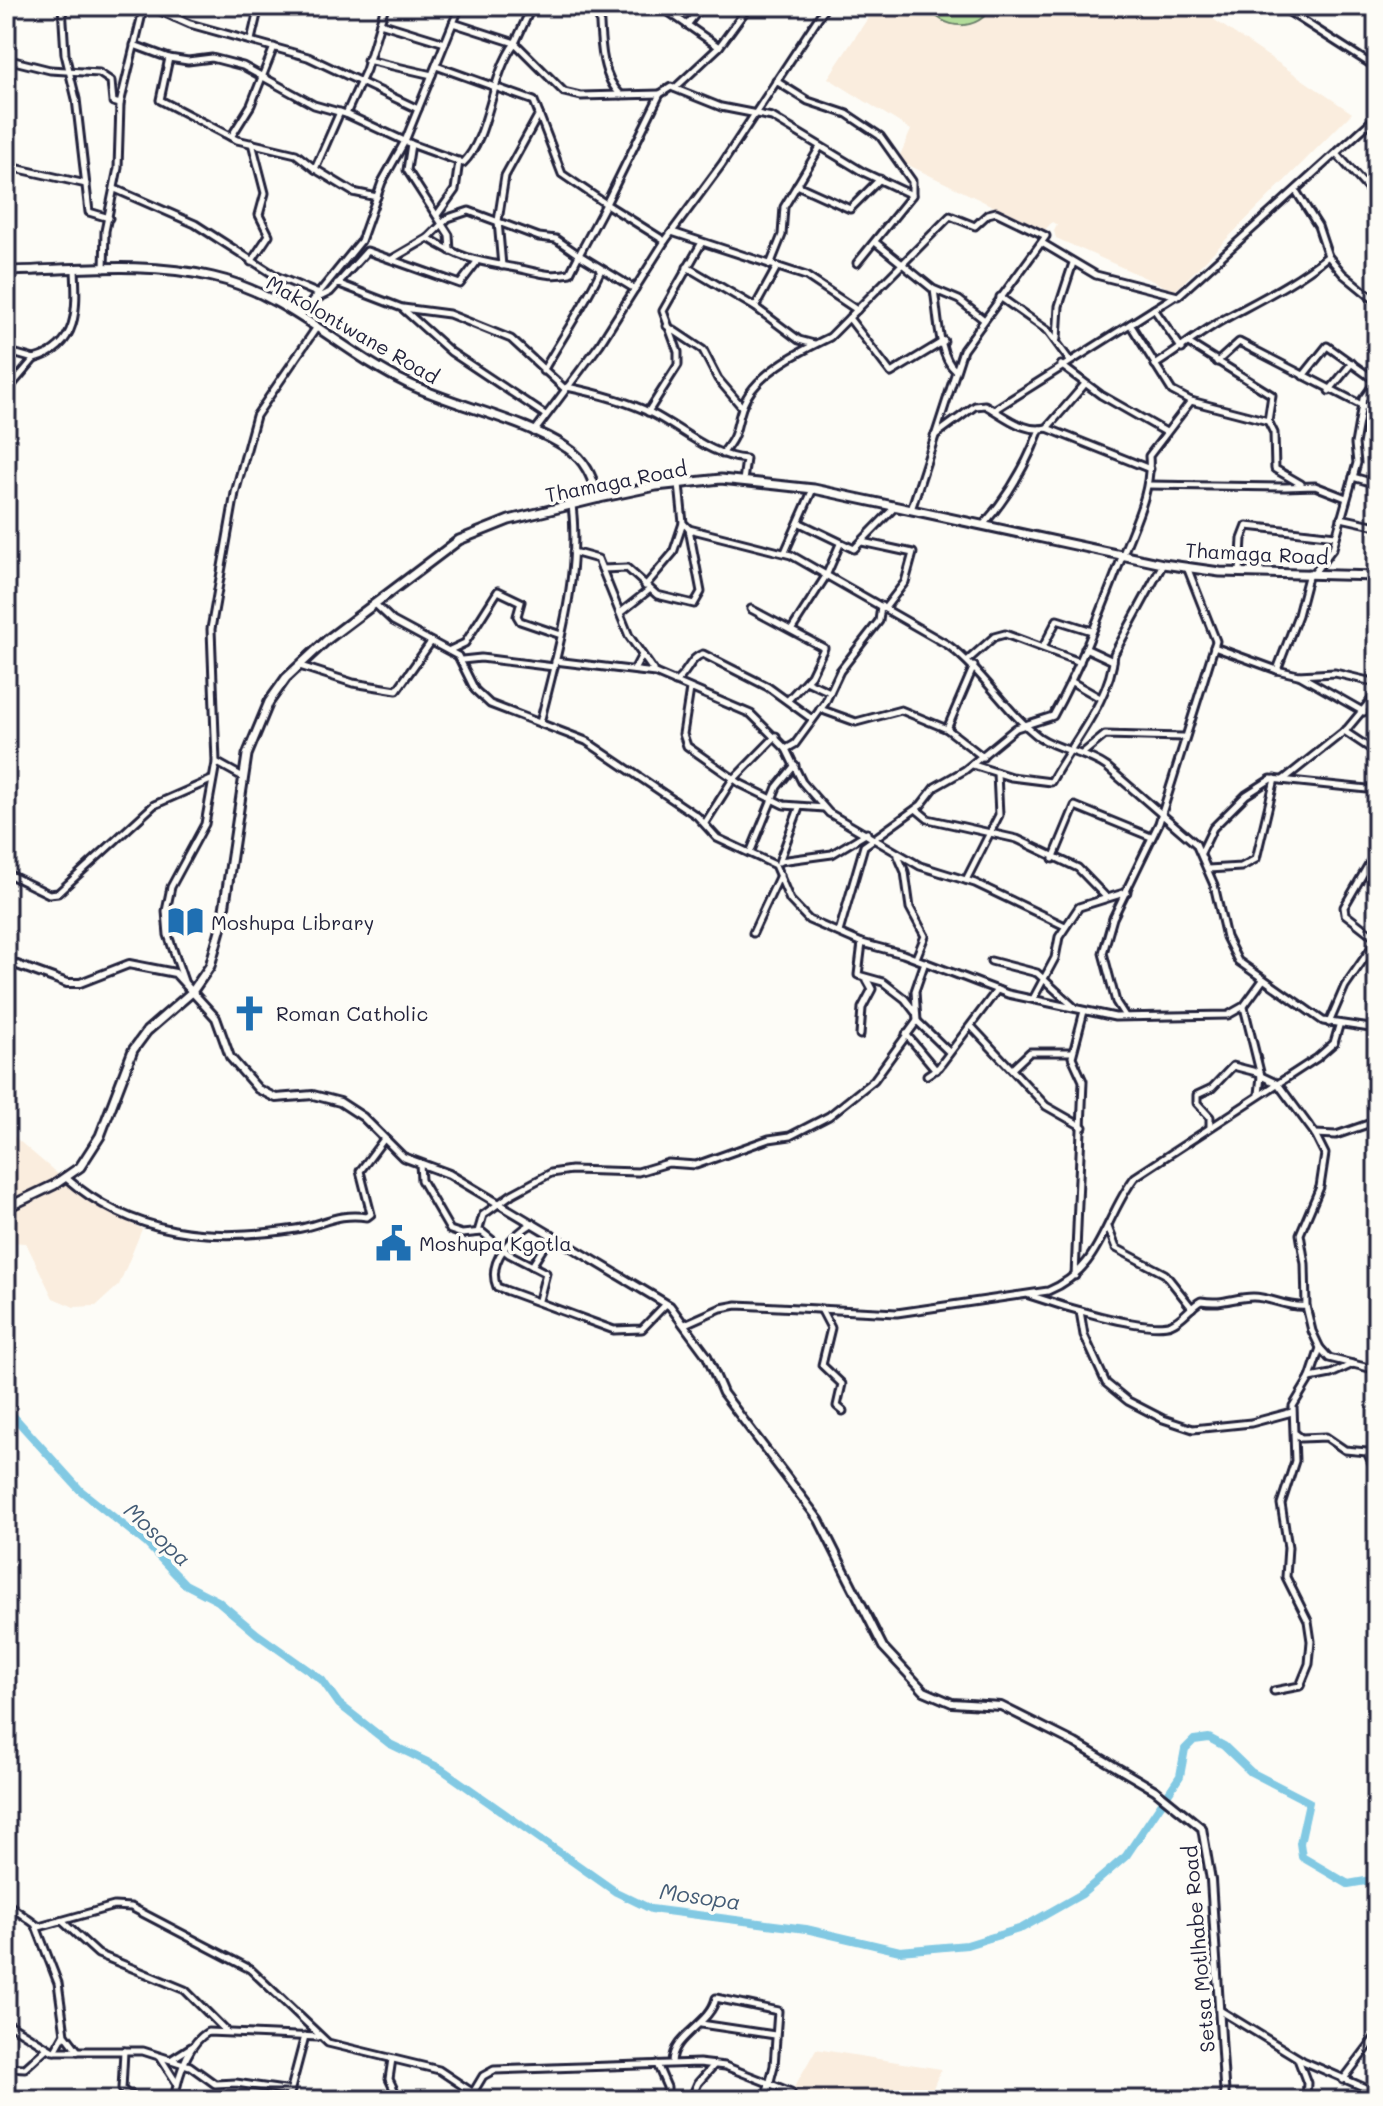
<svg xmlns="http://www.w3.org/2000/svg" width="1383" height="2106" font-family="Mali,sans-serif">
<rect width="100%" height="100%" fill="#fdfcf7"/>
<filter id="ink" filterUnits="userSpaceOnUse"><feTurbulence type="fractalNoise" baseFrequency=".0125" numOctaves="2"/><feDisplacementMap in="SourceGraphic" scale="16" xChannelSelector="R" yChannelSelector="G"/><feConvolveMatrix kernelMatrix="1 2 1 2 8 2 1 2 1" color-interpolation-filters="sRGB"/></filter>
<g filter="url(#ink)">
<g fill="#faedde">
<path d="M876 6H1194L1352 113 1175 291 1056 238 1054 231 1057 225 1052 222 1044 231 898 160 911 130 828 78Z"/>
<path d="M11 1134 88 1200 142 1229 119 1285 96 1306 74 1307 53 1298 26 1243 6 1242V1139Z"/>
<path d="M816 2049 941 2069 928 2100H787Z"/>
</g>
<path fill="#b2dc9a" stroke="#6a7f6a" stroke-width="2" d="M927 6H993C976 32 945 31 927 6Z"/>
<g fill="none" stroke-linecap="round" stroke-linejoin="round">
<path stroke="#82c9e3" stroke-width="8" d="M6 1408 80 1490 147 1544 185 1584 218 1601 257 1634 322 1680 339 1704 390 1744 440 1768 616 1892 651 1909 806 1929 900 1951 967 1945 1022 1928 1082 1894 1126 1856 1180 1776 1185 1749 1194 1740 1209 1738 1224 1746 1251 1772 1309 1802 1300 1843 1302 1857 1348 1884 1377 1879"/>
<defs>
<g id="minor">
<path d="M62 6 65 54 76 99 89 212 109 218"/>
<path d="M149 6 190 24 308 57 418 109"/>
<path d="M599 6C601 34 599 75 621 95"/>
<path d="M660 6 719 47 749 6"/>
<path d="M1280 6 1377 68"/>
<path d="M174 17 190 6"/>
<path d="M380 23 445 43"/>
<path d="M453 23 515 43 532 6"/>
<path d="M687 25 702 6"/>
<path d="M251 40 259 6"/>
<path d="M134 45 169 58 188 61 212 58 243 66 314 105 346 114 411 144 463 163C490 137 490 76 515 43L564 92 581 96 660 94"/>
<path d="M169 58 160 100 237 140 296 154 315 169 353 192 377 197"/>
<path d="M6 59 50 70 99 73 111 81 113 102 120 104"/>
<path d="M367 60 432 75"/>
<path d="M776 81 808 101 847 114 880 136 912 181V195L857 263"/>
<path d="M675 88 719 47"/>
<path d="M346 114 366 70 385 6"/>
<path d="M231 137 251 105 274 47"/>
<path d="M411 144 407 170 449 235 450 251"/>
<path d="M1337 154 1377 199"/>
<path d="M6 166 86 184"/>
<path d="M315 169 340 112"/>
<path d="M797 185 850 209 880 179"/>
<path d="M115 189 195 224 276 276 319 294"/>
<path d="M1296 191 1318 226 1328 256 1343 274 1377 302"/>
<path d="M437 215 455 190 459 161"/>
<path d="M672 232 806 276 857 310"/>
<path d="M428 238 448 218 469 211 539 237 556 239 579 255 606 204 562 174 534 101 436 66"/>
<path d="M665 241 606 204 660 94 671 87 721 107 772 117 863 172 912 195"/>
<path d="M875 242 933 289 959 300 983 319"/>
<path d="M1042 243 1096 275 1178 296 1377 116"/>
<path d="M392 259 428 238C464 261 480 261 521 269 540 273 550 277 570 273L579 255 635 289"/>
<path d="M251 262 269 235 259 215 265 193 252 143"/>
<path d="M770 265 782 235 784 207 820 147"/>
<path d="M502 266 498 221 505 176 539 114"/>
<path d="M687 267 755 307 799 340 814 344"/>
<path d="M104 269 105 231 118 168 120 104 144 6"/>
<path d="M337 283 402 308 451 352 544 414"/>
<path d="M934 290C938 312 938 356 955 370"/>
<path d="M1000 297 1048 331 1070 361"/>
<path d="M316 299 330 292 367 251 460 284 476 263"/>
<path d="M755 307 777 267"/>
<path d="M403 308 449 314 511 339 565 389"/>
<path d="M1154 309 1182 349"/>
<path d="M301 315 361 241 382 182 405 141 460 6"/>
<path d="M849 318 891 373 944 341"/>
<path d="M1130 324 1172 391 1191 401 1268 421"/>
<path d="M667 326 703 350 718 379 742 407"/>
<path d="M1057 339 1059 306 1073 263"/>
<path d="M1190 344 1272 395 1268 421 1274 433 1275 469 1301 484"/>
<path d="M6 351 34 359C79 347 77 308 75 270"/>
<path d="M1217 362 1239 342 1377 413"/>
<path d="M1061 365 1101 395 1166 432"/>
<path d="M1155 365C1179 350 1203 330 1228 317 1263 298 1296 282 1328 256"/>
<path d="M543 371C563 336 584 306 601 270"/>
<path d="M1303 376 1327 346 1376 381"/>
<path d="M567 387C596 393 624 400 651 413 681 428 712 457 746 459L743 481"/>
<path d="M1329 391 1352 363"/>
<path d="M6 392 34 359"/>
<path d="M994 410 1173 297"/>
<path d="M648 412 678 365V352L663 311 701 244"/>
<path d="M1047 428 1085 384"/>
<path d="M534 432 600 344 665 241 722 164 826 6"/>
<path d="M934 436 975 406 985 405C1006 417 1023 433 1047 428L1150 469"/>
<path d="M722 454C739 433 734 432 742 408 753 374 801 351 830 337L950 216 975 226 988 214 996 212 1046 236 963 350 911 510"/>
<path d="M1353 477 1377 484"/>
<path d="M679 484 683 523 689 529 791 555 948 645C983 671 1007 713 1039 737 1060 751 1086 752 1107 767L1196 844 1214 885 1226 937 1238 961 1323 1021 1377 1029"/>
<path d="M1148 485 1285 487 1315 486 1346 498"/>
<path d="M1341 518 1377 526"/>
<path d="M800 523 854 549 895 507"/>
<path d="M983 525C1008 497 1027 464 1040 429"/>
<path d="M862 542 913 553 905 582 885 608"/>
<path d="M573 552 598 559 629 636 653 670"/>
<path d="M785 552 813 489"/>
<path d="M602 569 627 568 657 595 694 604 701 592 689 529"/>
<path d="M1240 572 1242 539 1247 526 1336 536"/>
<path d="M1314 573 1333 548 1357 463 1355 444 1363 399 1377 380"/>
<path d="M645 586 673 553 683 523"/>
<path d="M375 604 393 621 458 656 475 690 490 704 586 741 697 816 717 838 775 865 790 900 809 920 862 943 903 954 1008 994 1115 1017 1228 1015 1244 1006 1263 980"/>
<path d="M751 609 824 648 811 675 788 700"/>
<path d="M620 613 649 590"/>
<path d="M792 629 826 576 840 544"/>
<path d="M1043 647 1057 620 1092 631"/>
<path d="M1214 647 1277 670 1298 675 1335 673 1377 683"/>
<path d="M1085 648 1113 661"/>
<path d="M450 650 465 643 498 591 521 602 517 616 520 621 561 635"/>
<path d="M462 660 481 658 554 667"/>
<path d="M968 660 994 637 1005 634 1080 662"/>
<path d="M555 661 655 673 751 714 786 749 802 782 829 813 920 866 975 883 1065 926"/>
<path d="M300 666 353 683 397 690 431 642"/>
<path d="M634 670 642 655"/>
<path d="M1277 670 1298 615 1309 573"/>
<path d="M1299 675 1364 712"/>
<path d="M806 681 830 692"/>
<path d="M675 682C687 675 690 657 703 654L768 687 812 719"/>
<path d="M1072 682 1100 698"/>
<path d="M690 689 683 734 687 746 741 784 784 805 824 808"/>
<path d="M820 709 856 722 901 710 947 729 983 757"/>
<path d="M540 723C557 653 581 577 572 505"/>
<path d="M947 729 974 666"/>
<path d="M1344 731 1377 753"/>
<path d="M786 749 795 744 825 703 840 671 879 621 881 606"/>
<path d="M1083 753 1105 735 1183 737"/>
<path d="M973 765 1011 777 1051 782C1072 743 1111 699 1114 654L1163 564"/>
<path d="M243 777 216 762 211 629 235 493 256 416 317 327"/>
<path d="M1283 780 1347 729 1377 693"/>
<path d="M916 809 928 819 1017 839 1078 868 1106 897"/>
<path d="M705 823 731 782 776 736"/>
<path d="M1377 850 1344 907 1345 914 1377 939"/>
<path d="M750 853 777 787 795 765"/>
<path d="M1201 853 1213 828 1246 795 1271 779 1377 790"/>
<path d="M898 856 905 872 910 908 925 936 916 958"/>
<path d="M1053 859 1075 806 1151 837"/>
<path d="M780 861 832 854 867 833"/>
<path d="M779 862 799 808"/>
<path d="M1208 869 1241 867 1256 859 1275 779"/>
<path d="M6 873 49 894 58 893 154 805 211 780"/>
<path d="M966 880 999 815 997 773"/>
<path d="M839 932 864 846 921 805 935 787 965 770 1016 728 1053 716C1081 665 1101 611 1122 557 1134 524 1152 492 1149 456L1191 401"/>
<path d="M753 933 780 875"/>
<path d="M862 943 858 975 883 982 905 999 915 1012"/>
<path d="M991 961 1037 973 1075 1008"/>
<path d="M184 981 168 935 166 911 171 887 205 824 216 763"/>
<path d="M1033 999 1055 958 1059 937 1079 907 1127 892"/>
<path d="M1244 1007 1261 1076 1259 1094"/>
<path d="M1125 1016 1116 1002 1103 953 1113 918 1159 823 1216 641 1187 567"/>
<path d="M917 1021 948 1051"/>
<path d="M1329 1023 1345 986 1377 940"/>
<path d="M971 1026 1046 1106 1083 1127"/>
<path d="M906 1034 936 1070"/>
<path d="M860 1035 862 1008 872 989 867 980"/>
<path d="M1013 1068 1030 1052H1072"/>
<path d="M927 1075 939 1067 997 990"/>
<path d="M1261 1076 1278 1084 1315 1134 1325 1154 1320 1187 1300 1234 1305 1264 1306 1306 1312 1331 1320 1348 1329 1358 1377 1370"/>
<path d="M1210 1127V1117L1197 1103V1095L1212 1088 1233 1066 1260 1073"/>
<path d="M1315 1134 1336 1135 1377 1121"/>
<path d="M420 1164 421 1180 450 1230 462 1234 482 1232 509 1254 546 1273 539 1300"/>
<path d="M65 1177C132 1236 212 1242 296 1229 322 1225 338 1212 367 1217L371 1214 360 1171 384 1139"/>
<path d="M533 1223C513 1235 486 1261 497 1287L614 1330 642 1329 666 1304"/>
<path d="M1108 1227 1116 1248 1165 1274 1192 1308"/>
<path d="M478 1232 483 1215 512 1194 551 1173 571 1170 638 1172 668 1163 696 1165 769 1139 790 1136 829 1116 874 1080 917 1021 915 991 925 962"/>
<path d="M532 1266 552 1234"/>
<path d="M1075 1276 1083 1081 1072 1057 1084 1011"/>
<path d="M1029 1295C1055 1304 1146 1333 1171 1324 1183 1319 1190 1307 1201 1301 1224 1305 1233 1297 1253 1297 1271 1297 1287 1308 1306 1306"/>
<path d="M821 1309 831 1328 822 1365 842 1384 837 1406 843 1411"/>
<path d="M1080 1311 1084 1335 1106 1383 1128 1401 1163 1419 1193 1429 1251 1423 1292 1412"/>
<path d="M685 1324 721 1308 737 1305 897 1313 1048 1291C1102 1269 1103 1219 1135 1177L1317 1058 1334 1043 1339 1026"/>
<path d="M1310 1378 1331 1374 1353 1364"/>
<path d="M1296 1434 1301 1438 1326 1437 1345 1450 1367 1452 1377 1474"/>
<path d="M1274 1691 1300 1686 1309 1664 1311 1641 1308 1621 1286 1577 1288 1547 1281 1504 1295 1461 1293 1406 1310 1378 1320 1348"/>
<path d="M6 1903 39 1927 114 1906 131 1907 250 1969 328 2043 439 2070 484 2100"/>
<path d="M63 1922 98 1954 185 1990 226 2031"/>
<path d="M36 1926 58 1983 65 2034 78 2051"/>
<path d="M1221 2011 1303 2061 1377 2093"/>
<path d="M6 2022 53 2051H143L190 2066 215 2084 236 2083 291 2091"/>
<path d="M701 2024 775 2035"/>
<path d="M55 2051 64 2035"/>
<path d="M124 2051 122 2089 127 2094 151 2100"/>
<path d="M160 2057 176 2082"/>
<path d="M172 2059 191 2047"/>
<path d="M392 2059 389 2079 399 2100"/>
<path d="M1298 2059 1307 2083 1306 2100"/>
<path d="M672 2063C672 2035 710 2025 716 1998L778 2011 774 2066 765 2100"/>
<path d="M657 2064 667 2087V2100"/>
<path d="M6 2067 25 2068 46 2049"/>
<path d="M1343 2080 1377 2035"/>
<path d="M474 2091 483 2076 494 2070 699 2063 725 2066 791 2092"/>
<path d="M691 2099 698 2083 714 2065"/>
<path d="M174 2100C178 2077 187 2044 208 2032L318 2037"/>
<path d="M288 2100 305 2036"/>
</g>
<path id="tertiary" d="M6 961 67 983H80L129 964 175 973 216 1018 230 1057 258 1089 276 1098 313 1095 340 1102 363 1117 403 1157 449 1174 670 1306 707 1356 723 1393 819 1520 883 1647 924 1691 952 1703 1001 1706 1075 1743 1155 1790 1202 1828 1211 1880 1225 2100"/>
<g id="secondary">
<path d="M6 271C73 270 147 261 213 277 288 294 341 352 409 384 455 406 528 421 567 448 586 460 592 478 599 498"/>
<path d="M6 1208 54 1185 80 1167 100 1136 133 1050 147 1031 192 992 210 966 222 923 247 755 269 702 286 678 328 639 459 540 509 520 599 498 656 486 721 479 814 489 1163 564 1220 572 1377 576"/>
</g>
</defs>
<use href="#minor" stroke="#22223b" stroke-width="11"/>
<use href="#tertiary" stroke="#22223b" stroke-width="12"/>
<use href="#secondary" stroke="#22223b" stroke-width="13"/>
<use href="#minor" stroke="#fdfcf7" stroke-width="5"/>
<use href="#tertiary" stroke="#fdfcf7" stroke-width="6"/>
<use href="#secondary" stroke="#fdfcf7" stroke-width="7"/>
</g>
</g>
<defs>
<symbol id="library-bare" viewBox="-9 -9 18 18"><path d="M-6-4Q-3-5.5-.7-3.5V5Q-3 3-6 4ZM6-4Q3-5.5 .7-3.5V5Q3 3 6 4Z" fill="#1f6fb2" stroke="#fdfcf7" stroke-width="2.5" paint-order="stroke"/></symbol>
<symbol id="church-bare" viewBox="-9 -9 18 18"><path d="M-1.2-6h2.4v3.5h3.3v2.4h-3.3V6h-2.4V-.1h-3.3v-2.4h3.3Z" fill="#1f6fb2" stroke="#fdfcf7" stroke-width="2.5" paint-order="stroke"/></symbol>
<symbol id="civic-bare" viewBox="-9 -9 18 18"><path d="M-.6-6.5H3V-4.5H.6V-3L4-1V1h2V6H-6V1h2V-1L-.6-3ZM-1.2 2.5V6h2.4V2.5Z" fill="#1f6fb2" stroke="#fdfcf7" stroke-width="2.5" paint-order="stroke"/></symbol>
</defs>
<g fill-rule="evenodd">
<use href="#library-bare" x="160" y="896" width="51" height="51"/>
<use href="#church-bare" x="224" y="988" width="51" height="51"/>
<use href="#civic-bare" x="368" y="1218" width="51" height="51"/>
</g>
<g text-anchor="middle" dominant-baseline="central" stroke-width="7" stroke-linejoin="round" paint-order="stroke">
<g font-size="20" fill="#22223b" stroke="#fdfcf7">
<text transform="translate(353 329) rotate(30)">Makolontwane Road</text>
<text transform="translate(616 481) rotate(-11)">Thamaga Road</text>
<text transform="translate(1257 553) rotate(3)">Thamaga Road</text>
<text transform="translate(1198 1949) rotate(-95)">Setsa Motlhabe Road</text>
</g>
<g font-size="20" fill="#22223b" stroke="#fdfcf7" text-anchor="start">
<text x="211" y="922">Moshupa Library</text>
<text x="276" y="1013">Roman Catholic</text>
<text x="419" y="1243">Moshupa Kgotla</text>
</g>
<g font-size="22" font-style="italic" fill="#445c76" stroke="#fdfcf7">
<text transform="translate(158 1534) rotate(43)">Mosopa</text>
<text transform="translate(700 1896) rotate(8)">Mosopa</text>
</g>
</g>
<rect width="1383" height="2106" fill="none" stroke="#fdfcf7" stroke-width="32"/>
<rect x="16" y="16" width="1351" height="2074" fill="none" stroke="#22223b" stroke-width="3" filter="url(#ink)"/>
</svg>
